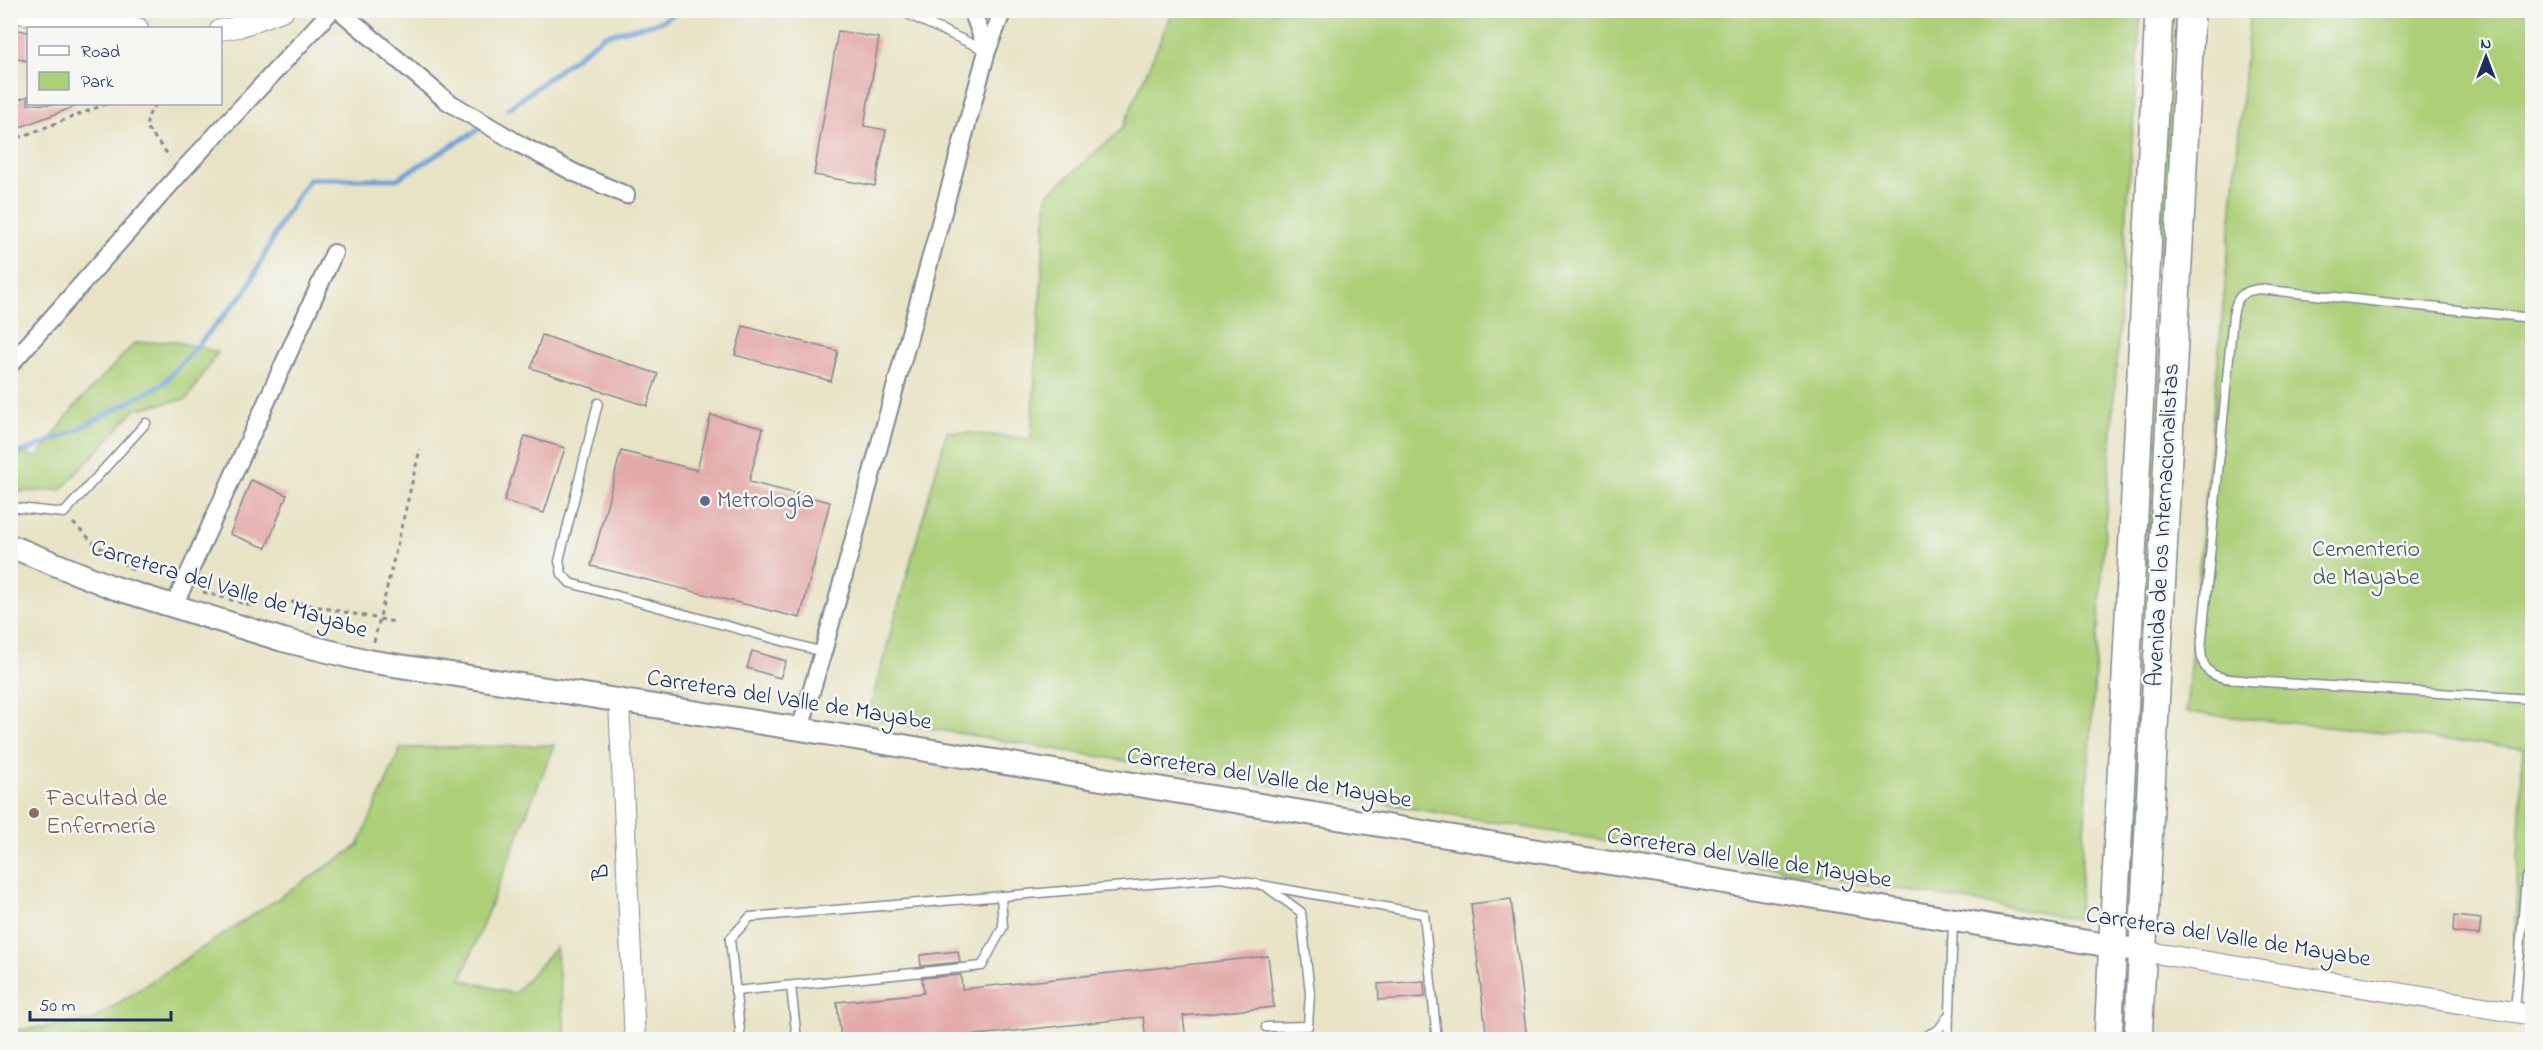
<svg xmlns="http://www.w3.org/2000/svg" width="2543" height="1050" font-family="'Indie Flower',sans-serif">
<rect width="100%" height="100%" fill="#f6f6f2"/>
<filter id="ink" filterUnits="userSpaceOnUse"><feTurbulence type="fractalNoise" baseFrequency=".0167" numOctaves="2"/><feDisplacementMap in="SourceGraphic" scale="12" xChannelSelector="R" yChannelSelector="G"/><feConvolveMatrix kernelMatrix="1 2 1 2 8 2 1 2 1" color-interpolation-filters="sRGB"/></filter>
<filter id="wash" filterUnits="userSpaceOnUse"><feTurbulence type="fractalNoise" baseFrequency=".008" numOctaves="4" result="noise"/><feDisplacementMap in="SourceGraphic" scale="24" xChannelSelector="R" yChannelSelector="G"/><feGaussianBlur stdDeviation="1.35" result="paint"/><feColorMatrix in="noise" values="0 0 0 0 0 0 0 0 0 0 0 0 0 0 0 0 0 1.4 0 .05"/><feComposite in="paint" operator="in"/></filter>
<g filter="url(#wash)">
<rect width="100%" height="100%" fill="#e8e3c5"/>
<g fill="#accf78" stroke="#647f6b" stroke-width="1.5">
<path d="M1173 11H2141L2078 919 867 718 947 431 1031 439 1047 195 1122 129Z"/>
<path d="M2171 11H2182L2137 910 2128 909Z"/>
<path d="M2250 11H2532V960L2514 955 2523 748 2186 712Z"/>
<path d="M173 341 218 352 187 399 136 409 61 490 11 492V448L37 458 75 406 135 343Z"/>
<path d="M554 745 461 979 514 994 556 947 566 1039H11V1031L91 1021 358 846 401 748Z"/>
</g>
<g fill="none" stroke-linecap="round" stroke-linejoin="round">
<g stroke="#6ca0d8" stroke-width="5">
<path d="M508 109 605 35 660 22 681 10"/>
<path d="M10 453H20L71 433 163 384 246 291 284 217 309 179H397L479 129"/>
</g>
</g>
<g id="blocks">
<g fill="#e3a9a7">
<path d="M10 28 28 32 27 61 10 57Z"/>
<path d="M838 31 879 38 864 126 886 130 875 186 814 175Z"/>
<path d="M28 96V104L79 105 10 131V103Z"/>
<path d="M743 326 838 351 831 381 735 355Z"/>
<path d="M542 335 658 374 647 406 531 368Z"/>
<path d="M711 415 763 428 749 482 830 502 800 618 591 566 621 451 697 470Z"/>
<path d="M525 436 565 448 544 513 504 501Z"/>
<path d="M251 480 287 495 266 548 230 534Z"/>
<path d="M752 651 786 661 780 678 747 668Z"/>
<path d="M1511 899 1527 1040H1487L1471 904Z"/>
<path d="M2454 916 2481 919 2479 935 2453 932Z"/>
<path d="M958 951 960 962 921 966 920 955Z"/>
<path d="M1268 956 1274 1007 1183 1016 1186 1040H1146L1143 1017 968 1036V1040H930V1037L906 1040H841L837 1002 924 993 922 978 961 975 962 989Z"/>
<path d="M1424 981 1425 997 1379 1000 1378 984Z"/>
</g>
</g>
</g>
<g filter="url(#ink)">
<use href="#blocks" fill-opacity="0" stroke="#828992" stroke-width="1.5"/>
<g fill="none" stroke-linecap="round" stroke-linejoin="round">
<defs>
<g id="service">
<path d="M899 10 987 51"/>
<path d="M2532 318 2259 289C2240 291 2236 299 2233 316L2201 649C2201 681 2226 678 2250 681L2532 699"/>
<path d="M598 403 559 561 562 574 570 583 823 652"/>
<path d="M10 507 64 513 146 423"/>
<path d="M791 986 797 1040"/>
<path d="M735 991 982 966 1003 927 1001 896"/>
<path d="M2515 1011 2526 878"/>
<path d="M1266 1027 1308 1026 1310 993 1301 912 1268 888"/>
<path d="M741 1040 730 939 750 917 1222 878 1424 914 1437 1040"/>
<path d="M1918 1040 1939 1029 1950 1013 1953 921"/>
<path d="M1948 1040 1949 1016"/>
</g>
<g id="minor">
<path d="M339 10 447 101 521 145 575 173 626 195"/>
<path d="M972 10 987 51"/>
<path d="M239 27 243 10"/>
<path d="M10 365 182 171 332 10"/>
<path d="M174 606 334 253"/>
<path d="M800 729 823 652 987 51 1003 10"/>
</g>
<g id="tertiary">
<path d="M10 12 138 28"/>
<path d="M220 30 239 27 284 10"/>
<path d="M619 702 635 1040"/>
<path d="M2142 951 2532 1015"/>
</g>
<path id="secondary" d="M10 546 112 587 283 640 368 661 800 729 2142 951"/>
<g id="trunk">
<path d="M2108 1040 2159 10"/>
<path d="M2138 1040 2191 10"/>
</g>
</defs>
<use href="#service" stroke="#828992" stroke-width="11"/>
<use href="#minor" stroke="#828992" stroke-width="20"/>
<use href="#tertiary" stroke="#828992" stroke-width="22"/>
<use href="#secondary" stroke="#828992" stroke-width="26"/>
<use href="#trunk" stroke="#828992" stroke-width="30"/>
<g stroke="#828992" stroke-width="3" stroke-dasharray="4.5 4.5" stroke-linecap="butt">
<path d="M155 104 149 115 146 127 170 157"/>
<path d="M10 141 106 104"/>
<path d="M73 523 95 544 134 571"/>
<path d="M203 592 249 605 294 602 395 622"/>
<path d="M374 642 420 449"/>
</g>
<use href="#service" stroke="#fff" stroke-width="8"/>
<use href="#minor" stroke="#fff" stroke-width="16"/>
<use href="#tertiary" stroke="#fff" stroke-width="20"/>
<use href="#secondary" stroke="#fff" stroke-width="22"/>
<use href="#trunk" stroke="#fff" stroke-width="27"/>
</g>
</g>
<circle fill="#5c6f8a" stroke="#f6f6f2" stroke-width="2" cx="705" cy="501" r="6"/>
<circle fill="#8d6e63" stroke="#f6f6f2" stroke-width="2" cx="34" cy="813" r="6"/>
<g text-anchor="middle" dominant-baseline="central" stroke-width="5" stroke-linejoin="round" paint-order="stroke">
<g font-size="24" fill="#4e5e75" stroke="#f6f6f2" text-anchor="start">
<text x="717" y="501">Metrología</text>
</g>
<g font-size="24" fill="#1b2f5e" stroke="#f6f6f2">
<text transform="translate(2164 525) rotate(-87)">Avenida de los Internacionalistas</text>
<text transform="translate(229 590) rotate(17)">Carretera del Valle de Mayabe</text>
<text transform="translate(789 701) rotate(9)">Carretera del Valle de Mayabe</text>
<text transform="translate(1269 779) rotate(9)">Carretera del Valle de Mayabe</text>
<text transform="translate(1749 859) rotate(9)">Carretera del Valle de Mayabe</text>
<text transform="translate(602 872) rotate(-93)">B</text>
<text transform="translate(2228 938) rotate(9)">Carretera del Valle de Mayabe</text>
</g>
<g font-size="24" fill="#3f5764" stroke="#f6f6f2">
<text x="2366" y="550">Cementerio<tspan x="2366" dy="28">de Mayabe</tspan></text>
</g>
<g font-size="24" fill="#785e54" stroke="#f6f6f2" text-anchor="start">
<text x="46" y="799">Facultad de<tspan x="46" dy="28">Enfermería</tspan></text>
</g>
</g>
<rect width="2543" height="1050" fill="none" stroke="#f6f6f2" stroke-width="36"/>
<rect x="27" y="27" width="195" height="78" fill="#f6f6f2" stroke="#9ea6b7" stroke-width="1.5"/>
<rect x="39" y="46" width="30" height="9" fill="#ffffff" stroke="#9ea6b7" stroke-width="1.5"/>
<text x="81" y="57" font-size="18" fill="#1b2f5e">Road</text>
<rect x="39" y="72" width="30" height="18" fill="#accf78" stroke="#9ea6b7" stroke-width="1.5"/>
<text x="81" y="87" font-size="18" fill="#1b2f5e">Park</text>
<g transform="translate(2486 57)" stroke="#f6f6f2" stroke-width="4.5" paint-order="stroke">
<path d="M0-4.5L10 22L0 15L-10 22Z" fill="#1b2f5e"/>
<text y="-9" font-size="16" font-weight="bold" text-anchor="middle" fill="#1b2f5e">N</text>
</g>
<path d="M30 1011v9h141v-9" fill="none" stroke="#1b2f5e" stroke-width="3"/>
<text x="39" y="1011" font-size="18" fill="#1b2f5e" stroke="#f6f6f2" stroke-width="4.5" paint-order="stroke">50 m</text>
</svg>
